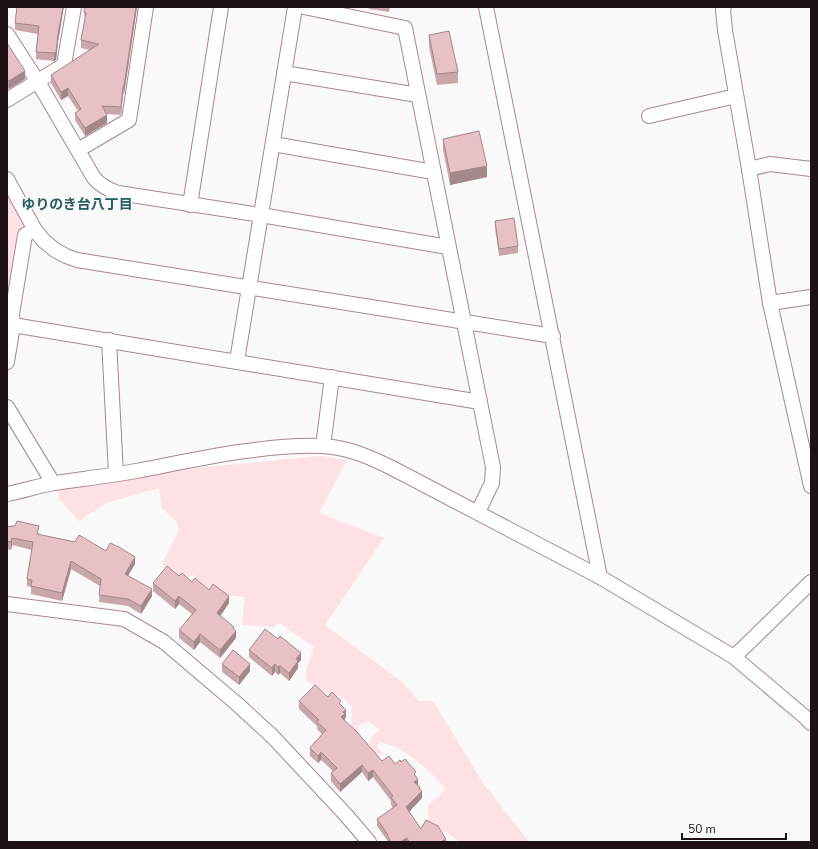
<svg xmlns="http://www.w3.org/2000/svg" width="818" height="849" font-family="'Nunito Sans','Noto Sans JP',sans-serif">
<rect width="100%" height="100%" fill="#f9f9f9"/>
<g fill="#fee1e4">
<path d="M7 185 35 230 24 233 7 339Z"/>
<path d="M321 456 347 460 319 513 384 538 325 625 401 681 419 701H433L483 783 529 842H460L439 827 429 824 428 805 446 789C428 770 407 747 380 742L377 746 383 755 372 753 369 742 375 733 380 730 369 721 359 725V735L351 727 352 707 342 696H332L307 681 305 674 314 647 278 622 274 627 242 625 245 597 228 595 204 588 193 575 186 579 162 564 179 530 176 521 162 508 159 488 106 503 79 521 59 499 58 491 176 470Z"/>
</g>
<g fill="none" stroke-linecap="round" stroke-linejoin="round">
<defs>
<g id="minor">
<path d="M304 7 405 28 493 467 492 483 478 512"/>
<path d="M486 7 600 577"/>
<path d="M724 7 723 10 725 30 749 169 770 303 811 486"/>
<path d="M7 34 38 82 94 178C100 185 109 190 118 193L261 215 448 247"/>
<path d="M284 73 418 95"/>
<path d="M7 100 64 65 74 7"/>
<path d="M649 116 736 96"/>
<path d="M273 144 433 172"/>
<path d="M78 150 129 120 146 7"/>
<path d="M749 169 770 164 811 169"/>
<path d="M7 179 35 230 44 241 55 250 66 256 77 260 553 336"/>
<path d="M190 205 221 7"/>
<path d="M770 303 811 297"/>
<path d="M13 325 480 402"/>
<path d="M109 340 116 474"/>
<path d="M237 361 295 7"/>
<path d="M7 362 13 325 12 314 25 235 35 230"/>
<path d="M7 407 53 483"/>
<path d="M323 446 332 377"/>
<path d="M7 494C23 491 38 486 54 483 81 479 109 476 136 471 194 460 263 444 322 446 348 447 372 458 394 469L600 577 734 657 805 717 811 723"/>
<path d="M7 604 124 619 164 642 236 703 272 736 346 815 369 842"/>
<path d="M734 657 811 582"/>
</g>
</defs>
<use href="#minor" stroke="#aa868a" stroke-width="16"/>
<use href="#minor" stroke="#fff" stroke-width="14"/>
</g>
<g fill="#c8a6aa">
<path d="M137 7 124 94H123L121 115 107 114V123L85 136 75 120V113L78 111 68 96 61 100 51 83V75L90 50 81 48V40L85 20 84 12Z"/>
<path d="M369 7H390L389 12 369 9Z"/>
<path d="M62 18 58 42 56 60 54 61 36 59V52L38 34 15 30V23Z"/>
<path d="M429 35 458 72V83L437 85 429 47Z"/>
<path d="M7 43 25 79 9 89 8 88Z"/>
<path d="M443 139 487 177 450 185 443 150Z"/>
<path d="M495 221 518 246V253L499 256 495 228Z"/>
<path d="M7 526 39 533V535L106 551 135 564 128 575 152 596 141 614 128 606 99 602 100 586 71 569 62 601 31 594V587L27 586V579L32 550 12 545 11 550 7 549Z"/>
<path d="M179 576 209 590 229 603 220 616 234 629 236 638 220 658 200 642 194 650 179 638V630L192 614 179 604 175 609 153 591V583Z"/>
<path d="M249 650 301 660 298 663V668L289 681 280 673 278 675 275 672 272 676 249 657Z"/>
<path d="M222 664 250 671 239 685 222 672Z"/>
<path d="M328 697 341 705 346 717 345 718V721L382 761 395 764 416 776 418 786 420 790 422 798 409 812 421 829 446 842H387V840L377 826V819L393 808 391 805V801L373 777 368 781 362 772 340 792 331 781V773L333 771 321 760 318 763 310 756V748L322 734 317 729V726L299 709V701Z"/>
</g>
<g fill="#a2878b">
<path d="M63 7H64L62 18 58 42 56 60 54 61V53Z"/>
<path d="M136 7H137L124 94V86Z"/>
<path d="M25 71V79L9 89V81Z"/>
<rect x="7" y="80" width="1" height="8"/>
<path d="M123 86V94L121 115V107Z"/>
<path d="M68 88V96L61 100V92Z"/>
<path d="M107 115V123L85 136V128Z"/>
<path d="M487 166V177L450 185V173Z"/>
<path d="M12 538V545L11 550V542Z"/>
<path d="M135 557V564L125 581V574Z"/>
<path d="M71 561V569L62 601V593Z"/>
<path d="M152 589V596L141 614V606Z"/>
<path d="M179 596V604L175 609V601Z"/>
<path d="M229 596V603L217 621V613Z"/>
<path d="M234 627V634L236 631V638L220 658V650Z"/>
<path d="M200 634V642L194 650V642Z"/>
<path d="M301 653V660L298 663V668L289 681V673L296 659Z"/>
<path d="M250 664V671L239 685V677Z"/>
<path d="M275 664V672L272 676V668Z"/>
<path d="M280 666V673L278 675V667Z"/>
<path d="M346 710V717L345 718V721L341 717 343 712Z"/>
<path d="M321 752V760L318 763V756Z"/>
<path d="M362 765V772L340 792V784Z"/>
<path d="M373 770V777L368 781V773Z"/>
<path d="M418 779V787L414 782Z"/>
<path d="M420 787V793L422 791V798L406 815V807Z"/>
<path d="M407 838V842H400Z"/>
<path d="M446 839V842H441Z"/>
</g>
<g fill="#e8c1c6" stroke="#a2878b">
<path d="M17 7H63L58 34 56 52 54 53 36 52 39 26 15 23Z"/>
<path d="M85 7H136L124 86H123L121 107 102 106 107 115 85 128 75 113 81 109 68 88 61 92 51 75 99 44 81 40 86 13 84 12Z"/>
<path d="M449 31 458 72 437 74 429 35Z"/>
<path d="M7 43 25 71 9 81 8 80H7Z"/>
<path d="M479 131 487 166 450 173 443 139Z"/>
<path d="M514 218 518 246 499 249 495 221Z"/>
<path d="M17 521 39 526 37 534 75 542 79 535 106 551 110 543 119 547 135 557 125 574 152 589 141 606 128 599 99 595 101 579 71 561 62 593 31 586 32 580 27 579 33 542 12 538 11 542 7 541V526L11 527V526H15Z"/>
<path d="M167 566 179 576 182 573 192 582 195 578 209 590 213 584 229 596 217 613 234 627 233 628 236 631 220 650 200 634 194 642 179 630 196 610 179 596 175 601 153 583Z"/>
<path d="M265 629 278 639 280 636 301 653 296 659 298 661 289 673 280 666 278 667 275 664 272 668 249 650Z"/>
<path d="M233 650 250 664 239 677 222 664Z"/>
<path d="M315 685 328 697 332 692 341 701 339 703 346 710 343 712 345 714 341 717 357 732 382 761 389 756 395 764 400 760 401 762 405 759 416 772 414 774 418 779 414 782 420 787 419 789 422 791 406 807 421 829 426 820 438 826 446 839 441 842H409L407 838 400 842H391L387 835H388L377 819 397 805 391 797 393 796 373 770 368 773 362 765 340 784 331 773 337 768 321 752 318 756 310 748 326 730 317 722 319 720 299 701Z"/>
</g>
<g text-anchor="middle" dominant-baseline="central" stroke-width="3.5" stroke-linejoin="round" paint-order="stroke">
<g font-size="14" font-weight="bold" fill="#255d67" stroke="#f9f9f9">
<text x="77" y="204">ゆりのき台八丁目</text>
</g>
</g>
<rect width="818" height="849" fill="none" stroke="#1f1214" stroke-width="16"/>
<path d="M682 833v6h104v-6" fill="none" stroke="#1f1214" stroke-width="2"/>
<text x="688" y="833" font-size="12" fill="#1f1214" stroke="#f9f9f9" stroke-width="3" paint-order="stroke">50 m</text>
</svg>
